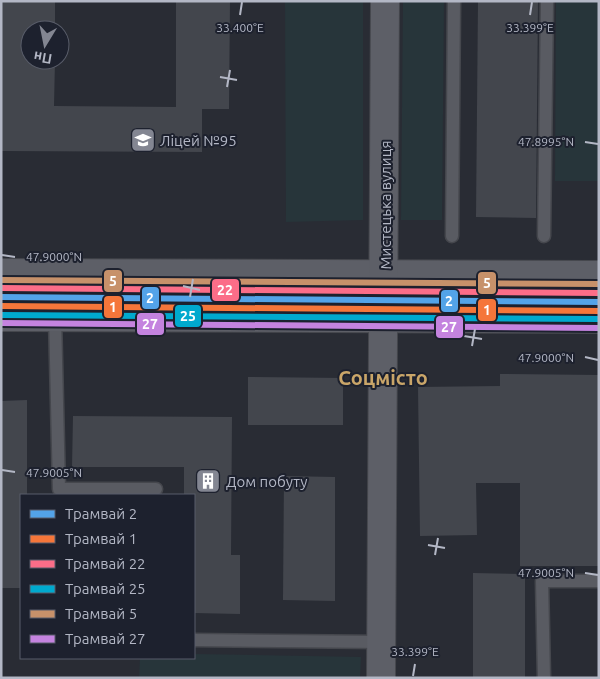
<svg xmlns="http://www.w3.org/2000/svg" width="600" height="679" font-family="Ubuntu,sans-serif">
<rect width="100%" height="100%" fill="#292c34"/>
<g fill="#27353a">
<path d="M285 1H363V220L286 222Z"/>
<path d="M403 1H444L442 220H401Z"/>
<path d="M556 1H599V181H555Z"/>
<path d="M194 654 361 657 360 678H139L140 658H194Z"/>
</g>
<g fill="#43464d">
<path d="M1 1H55V30H30V60H55L54 106 176 107V1H230L229 109H202V152L1 151Z"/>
<path d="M478 1H538L536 218 476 217Z"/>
<path d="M500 374 599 375V566H520V483H476L477 535 420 536 418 387 500 386Z"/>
<path d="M248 377 343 378V425H248Z"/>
<path d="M27 400V495H21V588H1V401Z"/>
<path d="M73 416 232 417 231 555H240V614L194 613V495H184V467H72Z"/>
<path d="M284 476 335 477V601L283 600Z"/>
<path d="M473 573 525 574V678H473Z"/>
</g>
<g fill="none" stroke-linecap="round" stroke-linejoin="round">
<defs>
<g id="lane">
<path d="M452 236 454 1"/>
<path d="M544 236 547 1"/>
<path d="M55 317 59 489H156"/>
<path d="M194 640 382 642"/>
<path d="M544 678 542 581H599"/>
</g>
<g id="secondary">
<path d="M1 273 599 275"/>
<path d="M1 317 599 319"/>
<path d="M381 678 385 1"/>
</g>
</defs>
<use href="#lane" stroke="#45474d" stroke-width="15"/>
<use href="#secondary" stroke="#45474d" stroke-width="30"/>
<use href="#lane" stroke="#595b62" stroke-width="12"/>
<use href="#secondary" stroke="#5d5f67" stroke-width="28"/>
<defs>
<path id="tram-1" d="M1 297 599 302"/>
<path id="tram-2" d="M1 306 599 311"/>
<path id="tram-3" d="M1 288 599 293"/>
<path id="tram-4" d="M1 315 599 319"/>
<path id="tram-5" d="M1 280 599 284"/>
<path id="tram-6" d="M1 323 599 328"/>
</defs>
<use href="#tram-1" stroke="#1d212e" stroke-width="10"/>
<use href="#tram-2" stroke="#1d212e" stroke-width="10"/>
<use href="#tram-3" stroke="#1d212e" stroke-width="10"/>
<use href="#tram-4" stroke="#1d212e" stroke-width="10"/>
<use href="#tram-5" stroke="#1d212e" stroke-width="10"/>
<use href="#tram-6" stroke="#1d212e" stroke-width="10"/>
<use href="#tram-1" stroke="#53a3e8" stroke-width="6"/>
<use href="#tram-2" stroke="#f5763a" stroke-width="6"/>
<use href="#tram-3" stroke="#fb6d88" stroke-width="6"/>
<use href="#tram-4" stroke="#00a9ce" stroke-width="6"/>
<use href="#tram-5" stroke="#c7916a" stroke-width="6"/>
<use href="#tram-6" stroke="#c483df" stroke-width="6"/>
</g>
<path fill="none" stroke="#b3b7c5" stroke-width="2" d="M240 15 242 2M530 15 532 2M220 77 237 80M227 87 230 70M585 142 598 144M2 255 15 257M183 286 200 290M190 297 193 279M464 336 482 339M472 346 475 329M585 357 598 360M2 470 15 472M428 545 445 548M435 555 438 538M585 573 598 575M413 676 415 664"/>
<defs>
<symbol id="school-square" viewBox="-11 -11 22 22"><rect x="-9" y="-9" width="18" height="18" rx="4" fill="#838692" stroke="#1d212e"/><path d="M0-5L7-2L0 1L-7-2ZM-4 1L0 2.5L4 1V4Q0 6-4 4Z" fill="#fff"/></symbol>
<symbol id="building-square" viewBox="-11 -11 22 22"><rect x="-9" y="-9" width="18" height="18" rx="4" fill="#838692" stroke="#1d212e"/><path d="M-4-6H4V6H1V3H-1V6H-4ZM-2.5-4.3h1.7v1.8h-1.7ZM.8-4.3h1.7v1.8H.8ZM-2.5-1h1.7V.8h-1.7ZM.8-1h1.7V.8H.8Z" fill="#fff"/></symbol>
</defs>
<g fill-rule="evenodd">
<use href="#school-square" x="129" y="126" width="28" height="28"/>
<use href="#building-square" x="194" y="467" width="28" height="28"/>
</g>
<g text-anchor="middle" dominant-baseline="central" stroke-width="4" stroke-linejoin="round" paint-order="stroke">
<g font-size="15" fill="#b3b7c5" stroke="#1d212e" text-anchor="start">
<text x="160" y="140">Ліцей №95</text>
<text x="226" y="481">Дом побуту</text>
</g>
<g font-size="15" fill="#b3b7c5" stroke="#1d212e">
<text transform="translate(385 205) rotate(-90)">Мистецька вулиця</text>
</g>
<g font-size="20" font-weight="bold" fill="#caa669" stroke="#1d212e">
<text x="383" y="377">Соцмісто</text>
</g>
</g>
<g font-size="12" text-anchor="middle" fill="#b3b7c5" stroke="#1d212e" stroke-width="4" stroke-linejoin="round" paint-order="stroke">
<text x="240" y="32">33.400°E</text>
<text x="530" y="32">33.399°E</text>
<text x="546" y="146">47.8995°N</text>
<text x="54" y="261">47.9000°N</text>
<text x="546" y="362">47.9000°N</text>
<text x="54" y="477">47.9005°N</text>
<text x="546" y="577">47.9005°N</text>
<text x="415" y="656">33.399°E</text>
</g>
<g stroke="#1d212e" stroke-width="2">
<rect x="103" y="269" width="20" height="24" rx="5" fill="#c7916a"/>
<rect x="477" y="271" width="20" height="24" rx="5" fill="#c7916a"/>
<rect x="211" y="278" width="29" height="24" rx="5" fill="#fb6d88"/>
<rect x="141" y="286" width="19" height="24" rx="5" fill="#53a3e8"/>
<rect x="440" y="289" width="19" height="24" rx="5" fill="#53a3e8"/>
<rect x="103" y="295" width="20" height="24" rx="5" fill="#f5763a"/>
<rect x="477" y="298" width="20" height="24" rx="5" fill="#f5763a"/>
<rect x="174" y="304" width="28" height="24" rx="5" fill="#00a9ce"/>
<rect x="136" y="312" width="29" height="24" rx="5" fill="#c483df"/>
<rect x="435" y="315" width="29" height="24" rx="5" fill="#c483df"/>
</g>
<g font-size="14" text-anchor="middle" font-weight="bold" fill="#fff">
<text x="113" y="286">5</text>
<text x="487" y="288">5</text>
<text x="225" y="295">22</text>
<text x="150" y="303">2</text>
<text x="449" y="306">2</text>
<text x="113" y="312">1</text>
<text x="487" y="315">1</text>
<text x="188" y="321">25</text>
<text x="150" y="329">27</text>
<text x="449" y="332">27</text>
</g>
<rect width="600" height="679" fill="none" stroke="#b3b7c5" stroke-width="5"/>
<rect x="20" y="494" width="175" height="165" fill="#1d212e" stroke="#595d6a"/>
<rect x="30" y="510" width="25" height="8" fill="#53a3e8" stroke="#595d6a"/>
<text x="65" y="519" font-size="15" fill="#b3b7c5">Трамвай 2</text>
<rect x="30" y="535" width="25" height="8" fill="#f5763a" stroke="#595d6a"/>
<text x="65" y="544" font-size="15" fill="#b3b7c5">Трамвай 1</text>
<rect x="30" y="560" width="25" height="8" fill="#fb6d88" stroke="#595d6a"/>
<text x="65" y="569" font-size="15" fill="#b3b7c5">Трамвай 22</text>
<rect x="30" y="585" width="25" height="8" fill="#00a9ce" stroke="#595d6a"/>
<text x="65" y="594" font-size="15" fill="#b3b7c5">Трамвай 25</text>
<rect x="30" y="610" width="25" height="8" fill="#c7916a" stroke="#595d6a"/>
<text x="65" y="619" font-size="15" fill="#b3b7c5">Трамвай 5</text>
<rect x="30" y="635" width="25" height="8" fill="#c483df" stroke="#595d6a"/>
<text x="65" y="644" font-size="15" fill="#b3b7c5">Трамвай 27</text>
<g transform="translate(45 45) rotate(190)"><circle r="24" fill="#1d212e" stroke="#595d6a"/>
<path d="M0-4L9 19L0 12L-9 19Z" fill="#838692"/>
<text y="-8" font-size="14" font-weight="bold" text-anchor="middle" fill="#b3b7c5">Пн</text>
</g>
</svg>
